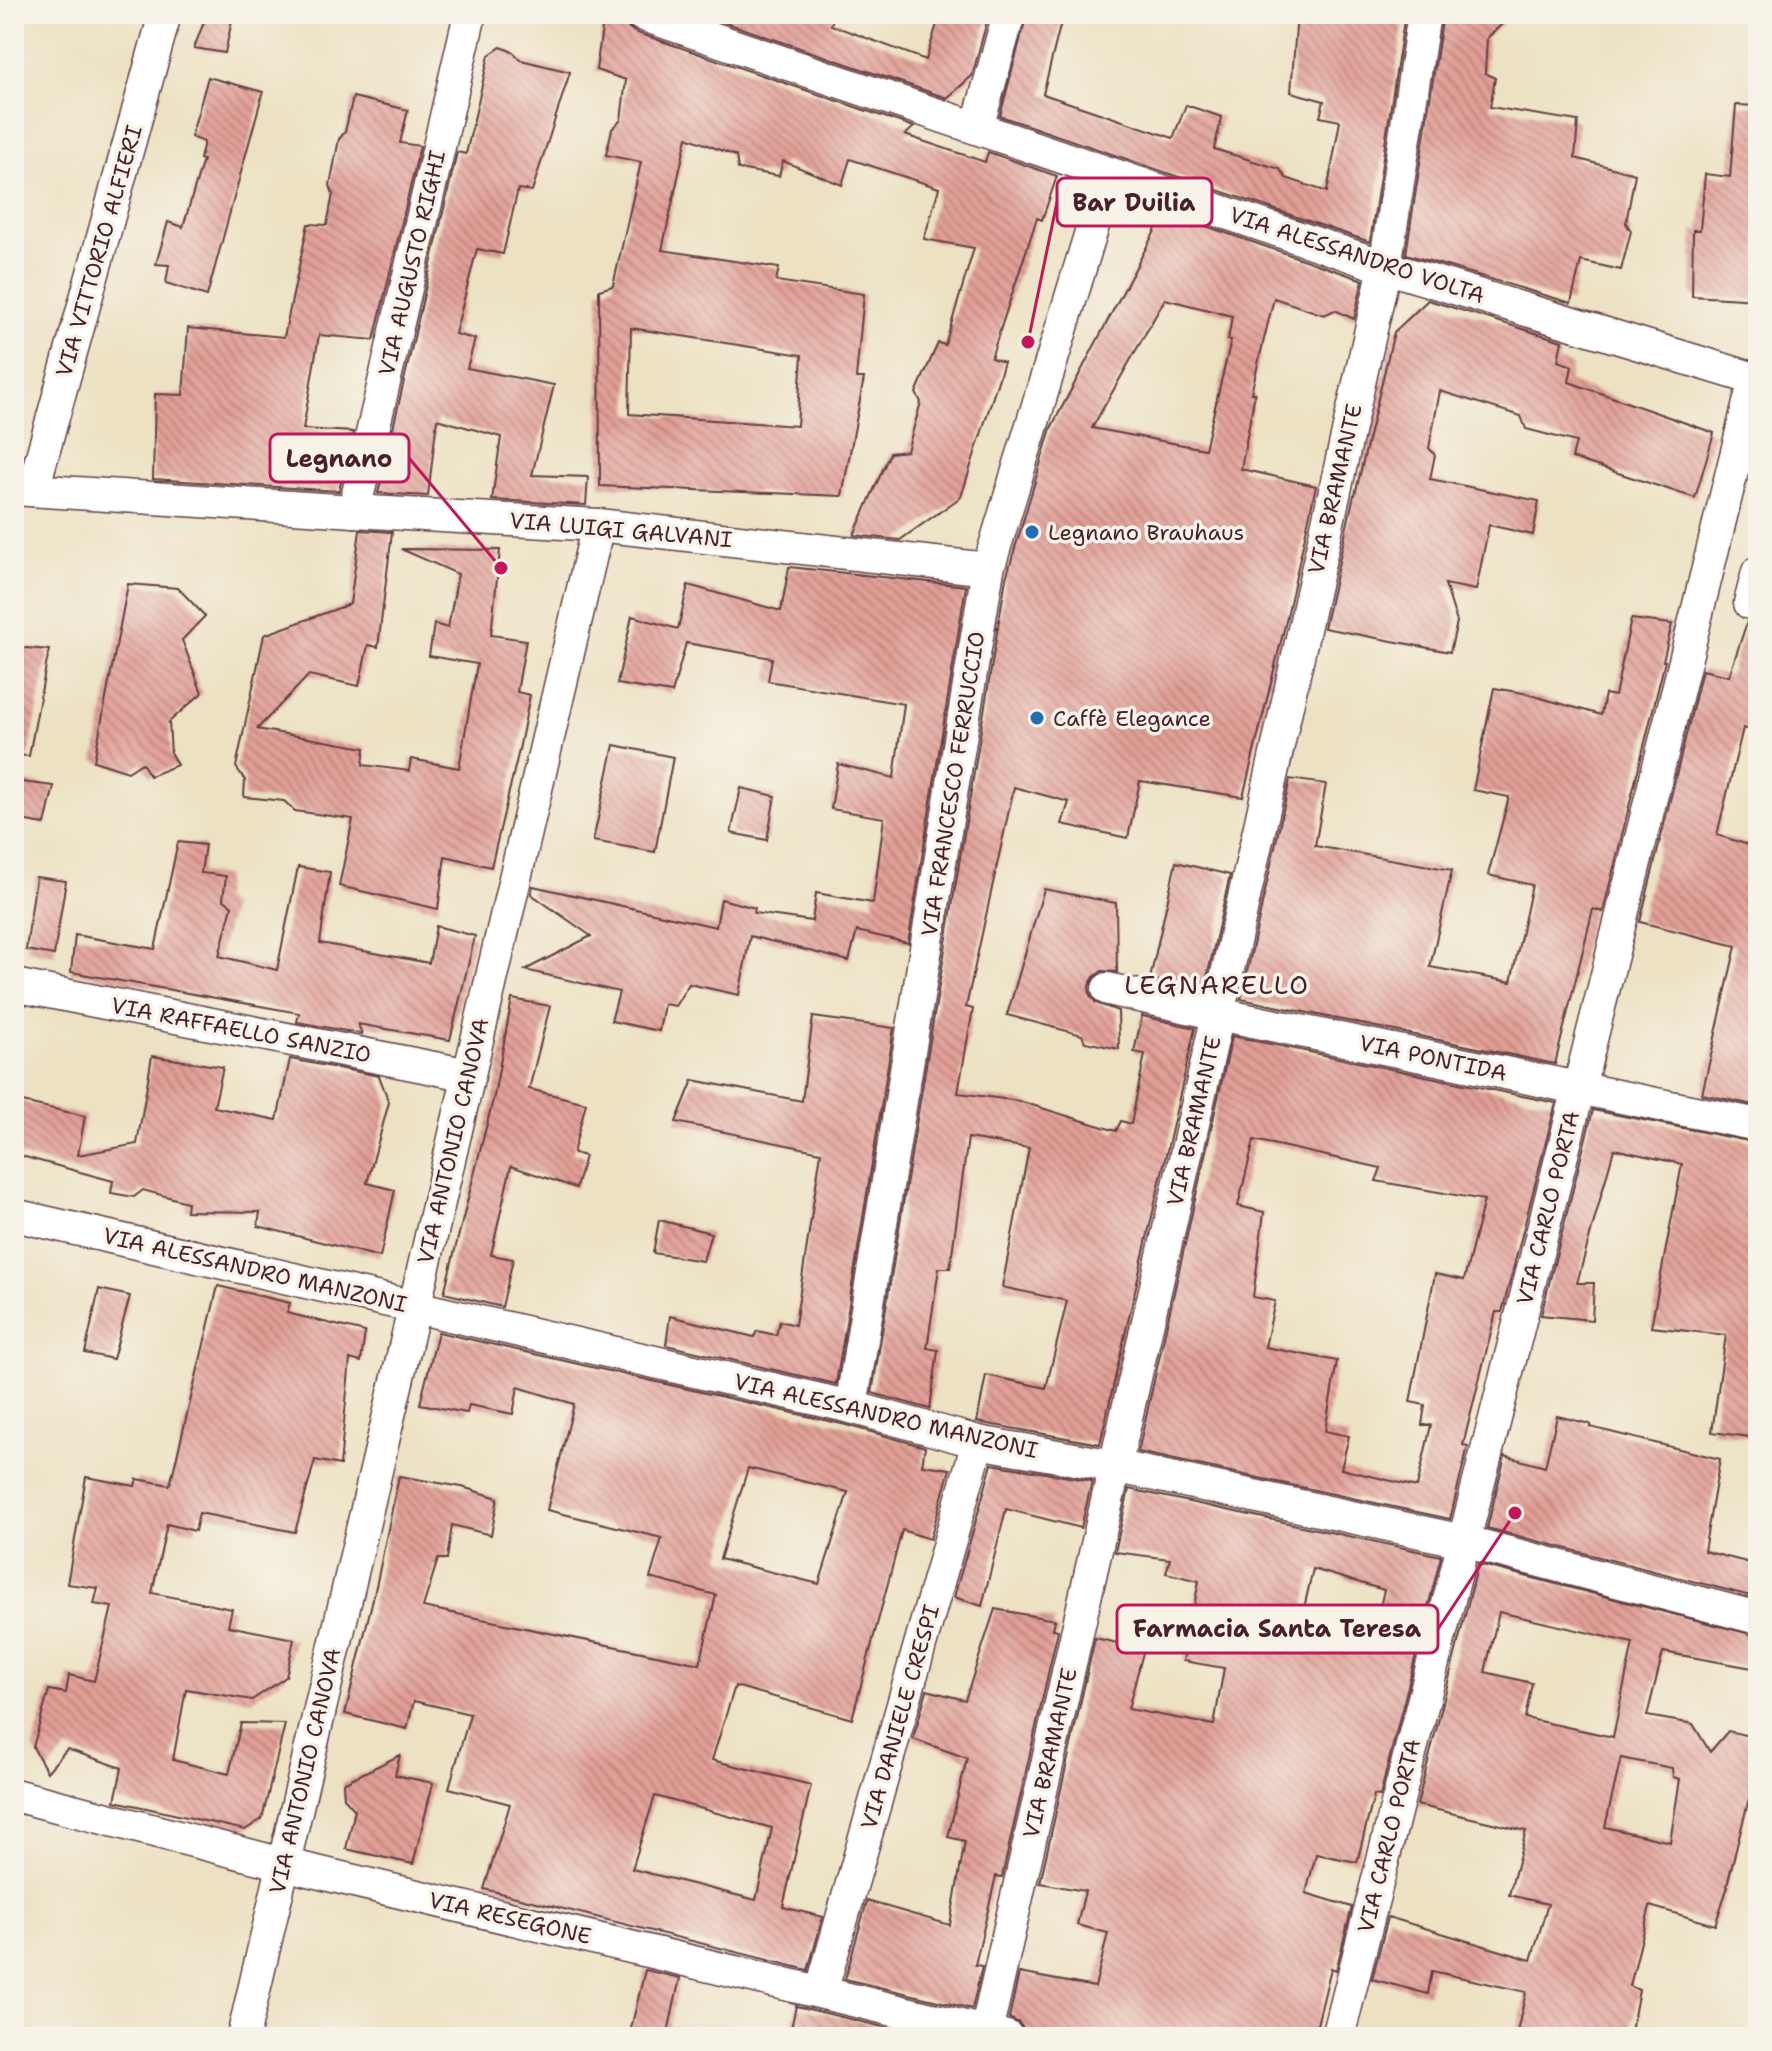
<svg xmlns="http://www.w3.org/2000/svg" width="1772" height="2051" font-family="'Shantell Sans',sans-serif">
<defs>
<pattern id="building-back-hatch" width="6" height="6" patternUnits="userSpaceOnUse" patternTransform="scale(2)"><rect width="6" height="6" fill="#e19f96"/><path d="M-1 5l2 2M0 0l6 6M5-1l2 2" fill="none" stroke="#b8817b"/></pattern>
</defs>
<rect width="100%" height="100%" fill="#f7f3e8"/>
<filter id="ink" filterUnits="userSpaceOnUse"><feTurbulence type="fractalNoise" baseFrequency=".0125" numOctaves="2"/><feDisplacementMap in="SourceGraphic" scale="16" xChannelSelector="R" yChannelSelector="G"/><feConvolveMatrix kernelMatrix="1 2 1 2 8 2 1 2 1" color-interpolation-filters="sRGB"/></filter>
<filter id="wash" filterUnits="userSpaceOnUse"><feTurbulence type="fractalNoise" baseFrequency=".006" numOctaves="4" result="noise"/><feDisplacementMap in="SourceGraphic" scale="32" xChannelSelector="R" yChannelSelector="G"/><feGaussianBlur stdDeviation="1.8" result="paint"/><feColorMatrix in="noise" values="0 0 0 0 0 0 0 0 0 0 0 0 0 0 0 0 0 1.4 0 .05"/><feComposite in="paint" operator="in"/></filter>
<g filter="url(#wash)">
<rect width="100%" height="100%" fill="#ece1c2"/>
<g id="blocks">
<g fill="url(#building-back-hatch)" fill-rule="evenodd">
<path d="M207 14H213L232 20 225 53 194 48Z"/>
<path d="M604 14H622L626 26 635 32 914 127 905 135 985 162 988 152 1057 176 1042 220 1037 218 991 358 1004 362 961 497 900 540 854 535 890 453 907 451 921 402 916 393 938 343 945 345 974 248 924 239 939 188 850 159 842 185 783 161 779 176 738 169 736 156 687 137 662 250 779 268 776 281 864 294 856 378H864L842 496 600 486 599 290 613 286 641 162 606 155 612 129 621 120 626 80 596 70ZM631 328 802 355 797 426 629 414Z"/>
<path d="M700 14H834L831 25 926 60 940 14H989L972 76 947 98Z"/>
<path d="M1027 14H1063L1043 94 1173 138 1186 105 1222 117 1214 149 1280 169 1286 178 1327 192 1340 121 1320 117 1324 101 1291 92 1297 14H1405L1370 242 1000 116Z"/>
<path d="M1443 14H1513L1487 38 1485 73 1495 78 1490 107 1578 121 1575 158 1635 174 1626 223 1631 231 1621 270 1581 261 1571 303 1406 254Z"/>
<path d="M501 47 513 52 521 60 570 72 532 191 518 189 503 254 477 249 455 334 475 339 467 368 554 385 532 475 588 477 586 505 492 500 501 437 437 419 428 496 378 493 457 152 466 154 489 55Z"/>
<path d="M208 77 263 92 207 296 166 283 169 265 156 264 168 222 183 227 203 160 200 159 204 142 191 137Z"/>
<path d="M353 97 408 110 400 143 420 146 374 340 319 335 303 429 353 432 339 491 153 479 155 394 183 395 188 328 284 337 308 224 327 225 333 194 330 185 339 139 345 132Z"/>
<path d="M1736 105 1758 106V300L1692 296 1693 230H1700L1705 174 1730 177Z"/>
<path d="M1165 212 1363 280 1354 319 1335 310 1324 315 1274 298 1251 393H1255L1241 469 1316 486 1286 621 1243 797 1140 781 1128 838 1062 824 1069 802 1014 787 966 1007 973 1009 958 1093 1019 1101 1116 1131 1121 1121 1131 1124 1145 1054 1134 1052 1142 1016 1195 1028 1100 1444 977 1422 986 1375 1046 1388 1067 1301 1002 1287 1029 1148 968 1138 950 1268H939L927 1348 938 1350 930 1409 872 1393 1006 578 1051 428ZM1165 299 1232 316 1228 340H1231L1205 449 1092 428Z"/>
<path d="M1428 300 1562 341 1558 361 1572 366 1569 382 1714 433 1695 498 1572 458 1576 442 1526 429 1521 416 1440 391 1429 448 1435 455 1430 479 1539 501 1533 535 1489 525 1476 590 1445 584 1457 622 1450 652 1324 628 1354 495H1355L1394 332Z"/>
<path d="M360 530 392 532 378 647 368 645 359 686 309 675 257 729 365 748 363 765 409 771 411 759 459 768 477 664 429 656 434 624 448 628 458 574 401 549 500 550 491 635 526 640 517 692 530 695 519 750 491 867 445 856 438 909 339 886 353 819 295 811 284 801 244 797 245 780 236 767 264 635 350 604Z"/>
<path d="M789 567 966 586 908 943 857 931 849 961 750 936 739 995 689 984 675 1006 664 1004 659 1031 611 1021 619 992 525 970 591 936 531 894 533 886 716 927 721 899 755 908 754 913 812 921 816 893 873 903 884 818 831 809 838 764 894 778 904 704 768 681 772 658 686 643 672 693 617 684 632 616 678 629 688 585 781 611Z"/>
<path d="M128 584 178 588 205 616 182 640 202 693 169 722 171 754 177 765 150 776 142 763 128 772 94 761Z"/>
<path d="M1631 619 1672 624 1663 661H1665L1603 912 1593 909 1555 1064 1241 999 1290 779 1326 784 1315 846 1452 870 1430 967 1511 982 1532 885 1488 875 1509 797 1473 790 1494 688 1523 693 1601 715 1605 694 1615 696Z"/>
<path d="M1747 622 1758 623V732L1743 728 1717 835 1758 848V1106L1702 1094 1736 946 1640 922 1702 670 1729 676Z"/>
<path d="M14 647 49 650 29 756 14 755Z"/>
<path d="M614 745 673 757 655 852 593 841Z"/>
<path d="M14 781 54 786 45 824 14 819Z"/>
<path d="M741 788 775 796 767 840 731 833Z"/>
<path d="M178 842 205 845 201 873 226 876 223 899 232 906 219 956 277 970 298 867 330 872 320 943 429 963 436 926 475 936 450 1040 358 1024 362 1034 297 1022 299 1013 71 972 75 935 155 949Z"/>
<path d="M1176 862 1230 875 1204 991 1150 979Z"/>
<path d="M36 877 66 881 54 955 26 950Z"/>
<path d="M1044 889 1116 903 1117 972 1102 971 1094 977 1089 986 1090 995 1096 1003 1118 1011 1119 1049 1085 1042 1082 1035 1007 1015Z"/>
<path d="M512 999 550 1006 529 1089 586 1103 573 1153 585 1156 576 1188 511 1166 491 1255 513 1259 502 1307 444 1293 494 1096Z"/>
<path d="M813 1017 894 1028 836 1384 666 1345 670 1316 754 1337 757 1331 776 1335 780 1321 795 1325 821 1152 676 1122 693 1080 802 1101Z"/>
<path d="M1232 1036 1556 1103 1502 1312H1496L1463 1445 1468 1446 1450 1519 1138 1452ZM1254 1140 1381 1168 1376 1181 1484 1200 1464 1280 1435 1274 1410 1402 1425 1405 1422 1425H1431L1417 1487 1341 1469 1349 1436 1325 1431 1337 1361 1265 1347 1275 1301 1253 1297 1264 1212 1238 1206Z"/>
<path d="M152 1056 223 1067 214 1107 277 1120 290 1059 379 1076 389 1102 367 1183 395 1190 380 1257 258 1226 260 1212 186 1211 187 1202 143 1190 134 1197 111 1193 113 1181 14 1154V1121L18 1101 85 1116 78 1155 137 1144Z"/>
<path d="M1593 1110 1758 1143V1438L1712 1432 1726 1335 1651 1327 1682 1164 1614 1149 1577 1283H1594L1592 1320 1541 1315Z"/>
<path d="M659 1220 711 1233 703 1261 653 1253Z"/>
<path d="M218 1286 290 1303 287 1313 365 1332 361 1362 350 1359 340 1465 315 1460 295 1532 199 1513 195 1531 167 1524 152 1593 232 1609 228 1626 294 1639 286 1677 252 1700 186 1689 173 1760 229 1774 241 1723 285 1724 262 1819 245 1830 115 1801 122 1768 67 1749 47 1772 33 1747 49 1690 66 1693 69 1675 94 1681 112 1607 94 1604 98 1588 67 1584 86 1477 135 1486 137 1479 170 1485Z"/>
<path d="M99 1289 130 1296 113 1359 85 1353Z"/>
<path d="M438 1332 846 1425 925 1447 922 1465 950 1469 930 1539 902 1530 852 1719 735 1686 712 1760 811 1785 783 1907 823 1917 808 1970 484 1889 510 1804 449 1788 470 1714 414 1701 407 1729 345 1714 377 1582 399 1476 462 1487 498 1498 491 1535 452 1525 447 1559H438L423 1607 700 1664 716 1595 650 1578 662 1538 547 1510 574 1404 518 1387 513 1414 469 1405 467 1413 420 1404ZM748 1468 848 1492 819 1584 720 1559ZM655 1796 772 1828 756 1900 632 1869Z"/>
<path d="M1557 1416 1590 1424V1427L1720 1459 1704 1551 1758 1565V1598L1487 1528 1505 1456 1545 1467Z"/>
<path d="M992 1464 1092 1481 1081 1528 1006 1509 982 1606 954 1597Z"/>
<path d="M1129 1489 1441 1556 1380 1796 1374 1795 1357 1862 1316 1854 1306 1893 1352 1907 1336 1970 1331 1968 1314 2037H1048L1025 2031 1019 2023 1009 2018 1019 1973 1095 1987 1108 1933 1077 1925 1085 1891 1040 1883 1095 1638 1144 1649 1128 1709 1214 1725 1224 1668 1183 1661 1199 1581 1166 1573 1170 1559 1115 1552ZM1313 1569 1384 1590 1371 1645 1298 1634Z"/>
<path d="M1478 1564 1758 1636V1669L1663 1652 1647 1716 1693 1724 1710 1752 1728 1731 1758 1738V1763L1727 1885 1728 1886 1715 1925 1650 1906 1630 1986 1639 1990 1630 2037H1516L1526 1992 1432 1971 1428 1994 1372 1979 1388 1917 1531 1960 1548 1904 1509 1895 1526 1831 1417 1805ZM1499 1612 1633 1643 1613 1737 1525 1718 1532 1683 1485 1672ZM1621 1758 1672 1768 1673 1777 1680 1779 1670 1842 1605 1827Z"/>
<path d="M995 1609 1055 1620 1053 1629 1058 1630 1002 1877 996 1876 975 1965 982 1966 972 2009 845 1979 867 1901 950 1925 965 1841 948 1837 967 1758 913 1739 927 1690 965 1700Z"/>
<path d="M400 1755 395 1775 433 1783 413 1864 346 1849 355 1810 344 1798 343 1783Z"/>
<path d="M645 1970 680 1978 667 2037H629Z"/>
<path d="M796 2006 925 2037H789Z"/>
</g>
</g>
</g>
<g filter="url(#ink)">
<use href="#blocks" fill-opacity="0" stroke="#623c42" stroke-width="2"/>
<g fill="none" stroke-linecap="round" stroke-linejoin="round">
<defs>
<g id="minor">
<path d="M641 14 1385 267 1758 380"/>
<path d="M977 128 1009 14"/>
<path d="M14 489 354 511 598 525 988 569"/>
<path d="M33 489 165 14"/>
<path d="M354 511 470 14"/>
<path d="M1758 572 1750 603 1758 605"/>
<path d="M14 985 469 1075"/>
<path d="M1108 989 1218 1014 1758 1125"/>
<path d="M14 1215 851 1407 978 1442 1114 1466 1463 1541 1758 1618"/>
<path d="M851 1407 988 569 1109 173"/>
<path d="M14 1795 283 1864 1007 2037"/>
<path d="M821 1992 978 1442"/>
<path d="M243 2037 598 525"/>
<path d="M985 2037 1218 1014 1385 267 1424 14"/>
<path d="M1338 2037 1579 1088 1755 379"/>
</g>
</defs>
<use href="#minor" stroke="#623c42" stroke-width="35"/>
<use href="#minor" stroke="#fff" stroke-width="32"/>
</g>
</g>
<g fill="#1f6fb2" stroke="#f7f3e8" stroke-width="3">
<circle cx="1032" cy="532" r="8"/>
<circle cx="1037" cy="718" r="8"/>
</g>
<g text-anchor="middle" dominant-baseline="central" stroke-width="7" stroke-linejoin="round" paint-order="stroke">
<g font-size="22" fill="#4a1f2b" stroke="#f7f3e8">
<text transform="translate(99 251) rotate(-74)">VIA VITTORIO ALFIERI</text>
<text transform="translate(1357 255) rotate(18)">VIA ALESSANDRO VOLTA</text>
<text transform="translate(412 263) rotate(-77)">VIA AUGUSTO RIGHI</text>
<text transform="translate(1335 489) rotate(-77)">VIA BRAMANTE</text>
<text transform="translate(621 530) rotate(5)">VIA LUIGI GALVANI</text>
<text transform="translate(953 784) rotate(-81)">VIA FRANCESCO FERRUCCIO</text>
<text transform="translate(241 1030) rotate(11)">VIA RAFFAELLO SANZIO</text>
<text transform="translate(1433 1058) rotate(12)">VIA PONTIDA</text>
<text transform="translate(1194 1121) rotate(-77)">VIA BRAMANTE</text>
<text transform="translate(453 1141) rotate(-77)">VIA ANTONIO CANOVA</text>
<text transform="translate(1548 1208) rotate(-76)">VIA CARLO PORTA</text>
<text transform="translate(255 1270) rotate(13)">VIA ALESSANDRO MANZONI</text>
<text transform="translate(886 1416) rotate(13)">VIA ALESSANDRO MANZONI</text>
<text transform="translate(900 1717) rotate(-74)">VIA DANIELE CRESPI</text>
<text transform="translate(1050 1753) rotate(-77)">VIA BRAMANTE</text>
<text transform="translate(305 1771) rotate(-77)">VIA ANTONIO CANOVA</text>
<text transform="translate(1389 1836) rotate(-76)">VIA CARLO PORTA</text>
<text transform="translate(510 1918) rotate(13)">VIA RESEGONE</text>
</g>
<g font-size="22" fill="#4a1f2b" stroke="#f7f3e8" text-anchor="start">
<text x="1048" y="532">Legnano Brauhaus</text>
<text x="1053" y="718">Caffè Elegance</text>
</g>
<g font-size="26" letter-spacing="2" fill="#4a1f2b" stroke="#f7f3e8">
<text x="1217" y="984">LEGNARELLO</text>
</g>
</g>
<path fill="none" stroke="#c2185b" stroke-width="3" d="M1028 342L1057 202M501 568L409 458M1515 1513L1438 1629"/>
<g fill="#c2185b" stroke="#f7f3e8" stroke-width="3">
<circle cx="1028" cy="342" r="8"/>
<circle cx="501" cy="568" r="8"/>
<circle cx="1515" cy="1513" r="8"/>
</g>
<g fill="#f7f3e8" stroke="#c2185b" stroke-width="3">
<rect x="1057" y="178" width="155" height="48" rx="8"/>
<rect x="270" y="434" width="139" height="48" rx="8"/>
<rect x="1117" y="1605" width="321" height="48" rx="8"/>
</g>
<g font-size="24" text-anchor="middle" font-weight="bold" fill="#4a1f2b">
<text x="1134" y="211">Bar Duilia</text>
<text x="339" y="467">Legnano</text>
<text x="1277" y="1637">Farmacia Santa Teresa</text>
</g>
<rect width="1772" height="2051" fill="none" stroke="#f7f3e8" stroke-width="48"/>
</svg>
